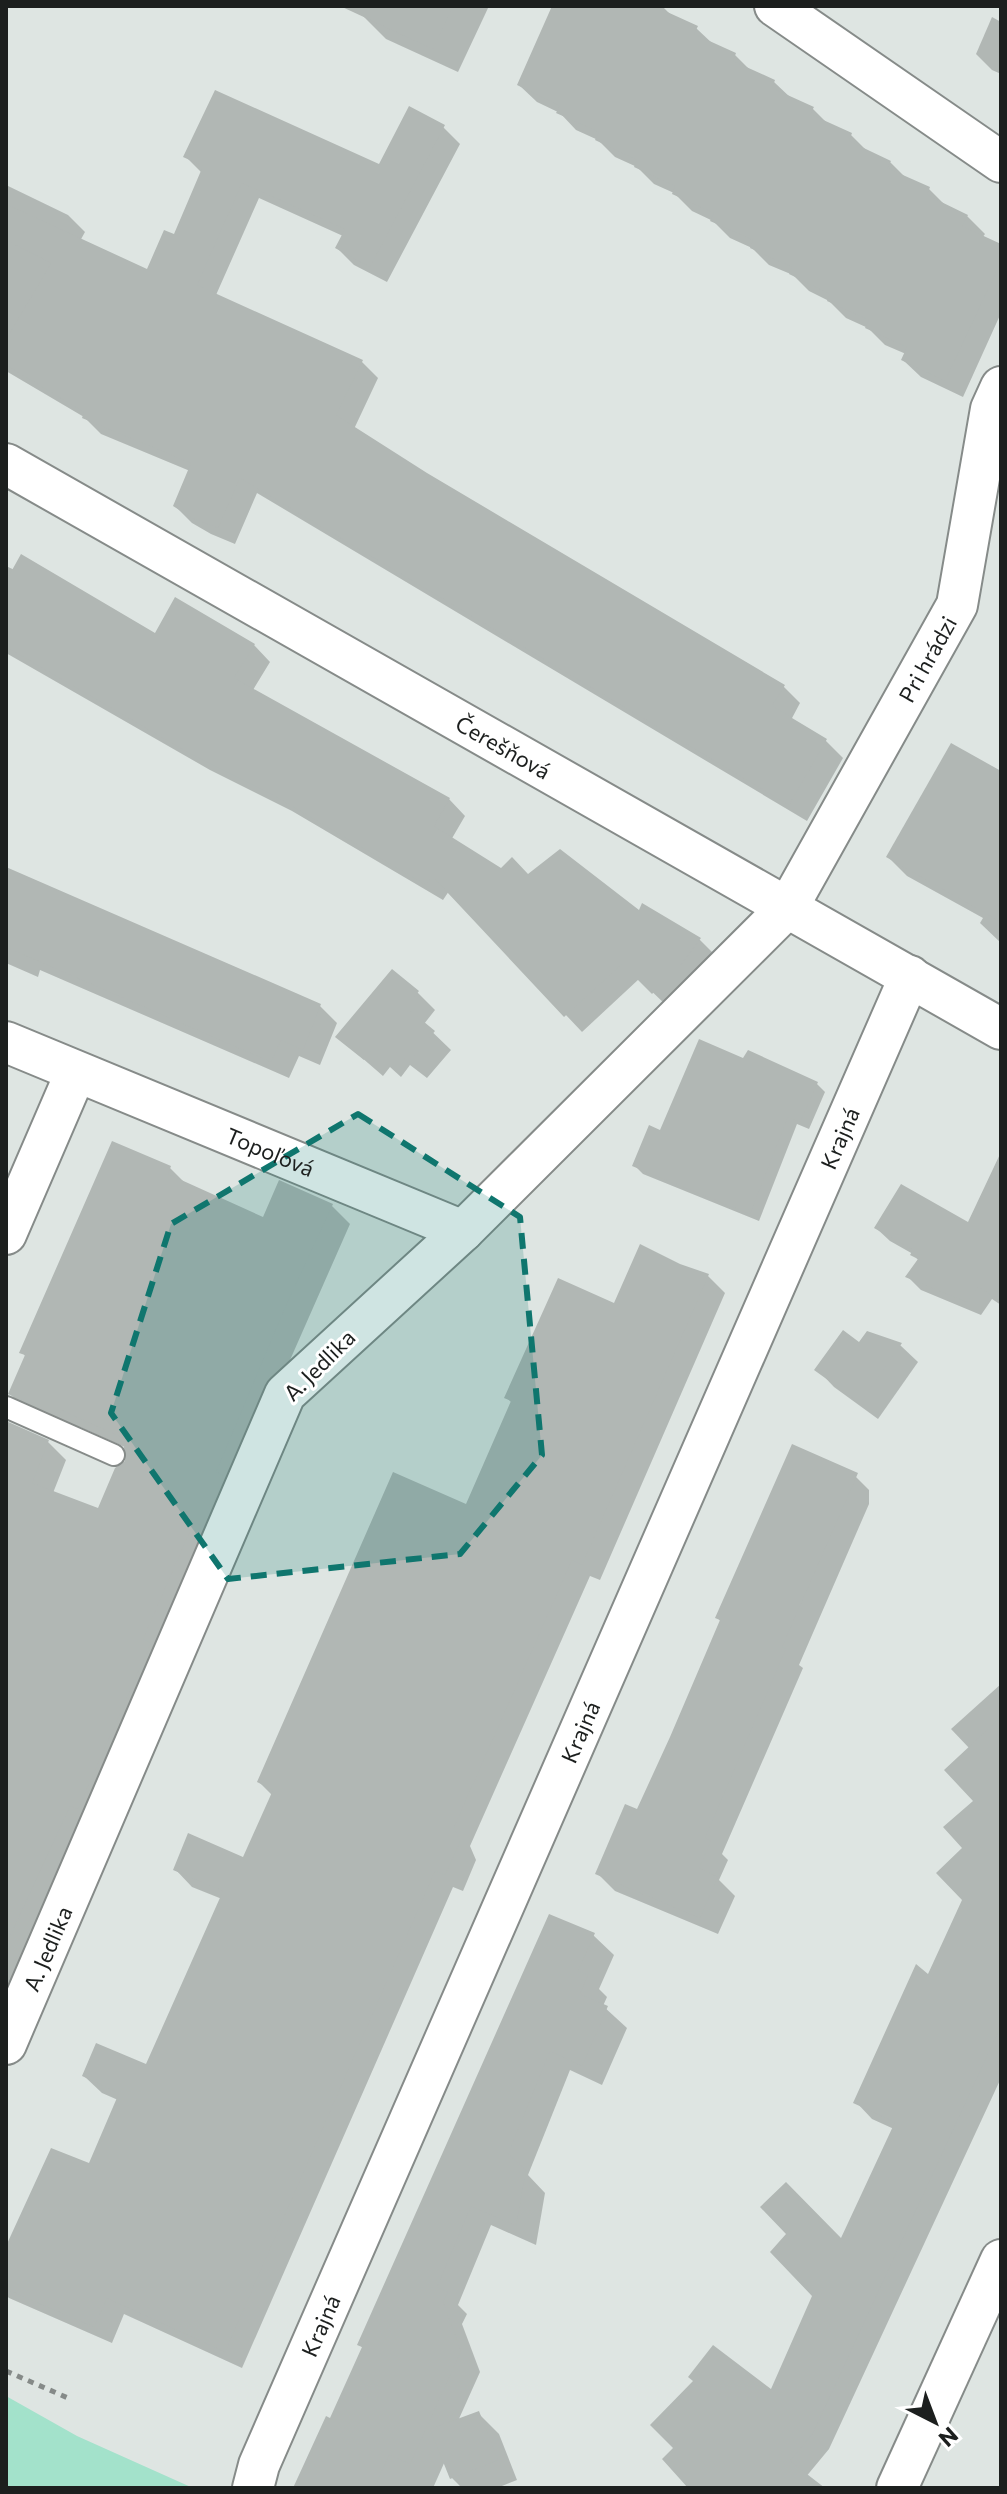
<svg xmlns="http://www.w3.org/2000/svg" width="1007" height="2494" font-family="Commissioner,sans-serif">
<rect width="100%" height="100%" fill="#dee5e2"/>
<path fill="#a3e2cb" d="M6 2396 77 2436 193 2488H6Z"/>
<g fill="#0003">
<path d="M365 6H489L458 72 386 39 361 14Z"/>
<path d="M555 6H662L674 18 696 28 714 45 735 55 752 72 774 82 792 99 812 108 829 125 851 135 868 152 890 162 907 179 929 189 947 207 967 216 985 234 982 238 1001 247V313L963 397 921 377 903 360 906 354 885 345 868 328 846 318 829 301 809 291 793 275 769 265 752 248 730 238 713 221 692 211 674 193 654 184 637 167 615 157 598 140 576 130 560 113 537 102 519 85Z"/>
<path d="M992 17 1001 22V74L992 70 976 54Z"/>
<path d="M443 127 460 144 387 282 354 265 337 248 343 236 259 198 216 295 361 361 378 378 354 429 426 474 783 686 800 703 791 720 826 741 843 758 807 821 257 493 235 544 211 534 192 523 175 506 190 471 101 434 84 417 6 371V185L68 215 85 232 80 241 148 272 175 237 202 173 186 157 380 166Z"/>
<path d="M6 566 156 636 254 645 270 662 253 690 449 799 465 816 451 840 501 871 528 877 640 913 643 906 700 940 716 956 670 1009 639 979 582 1032 449 891 443 900 292 811 210 770 6 653Z"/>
<path d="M1001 773V943L980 923 983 918 907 876 888 857Z"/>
<path d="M6 871 320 1006 337 1023 320 1065 299 1056 289 1078 40 970 38 977 6 963Z"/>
<path d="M417 992 435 1010 424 1024 451 1050 427 1078 410 1065 401 1077 390 1067 383 1076 338 1037Z"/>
<path d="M744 1061 817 1084 825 1092 809 1129 797 1124 759 1221 643 1174 635 1166Z"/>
<path d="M1001 1156V1305L992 1299 981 1315 921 1290 908 1277 919 1261 913 1254 890 1241 876 1228 968 1225Z"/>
<path d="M170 1168 188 1186 264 1220 332 1206 350 1224 6 2004V1423L48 1442 66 1460 53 1493 99 1510 128 1460 127 1448 80 1427 77 1433 28 1412 10 1394 26 1357 22 1352Z"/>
<path d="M679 1265 708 1276 725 1293 600 1580 590 1576 470 1846 476 1860 463 1891 453 1887 242 2368 124 2314 112 2343 9 2298 6 2295V2250L90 2166 118 2100 102 2093 84 2076 147 2067 222 1899 192 1887 175 1869 244 1860 273 1796 259 1782 467 1507 512 1403 506 1397 615 1306Z"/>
<path d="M900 1345 918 1362 878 1419 834 1387 817 1369Z"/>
<path d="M851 1472 869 1490V1504L799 1665 803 1668 722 1854 728 1860 719 1880 735 1896 718 1934 615 1891 598 1874 638 1812 721 1622 717 1617Z"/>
<path d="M1001 1684V2078L829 2449 805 2478 811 2488H691L772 2392 894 2129 872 2119 856 2102 929 1978 964 1900 965 1848 976 1801 970 1749 951 1729Z"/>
<path d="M593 1935 614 1955 599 1989 607 1997 603 2006 627 2028 602 2085 570 2070 528 2175 545 2193 536 2245 491 2225 458 2305 467 2314 462 2324 480 2372 458 2421 479 2414 499 2434 517 2480 497 2488H462L452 2478 445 2461 433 2488H296L331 2420 364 2349 360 2345Z"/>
</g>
<g fill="#b1b7b4">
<path d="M340 6H453L433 49Z"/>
<path d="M552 6H654L698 26 694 34 736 53 733 61 775 80 772 88 814 107 810 114 852 133 849 141 891 161 887 168 930 187 927 195 968 215 962 226 1001 244V261L997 270 945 381 901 360 907 347 865 328 869 320 827 301 830 294 789 274 792 267 750 248 753 240 710 221 714 213 672 194 675 186 634 167 637 160 595 140 599 132 556 113 560 106 517 85Z"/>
<path d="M215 90 379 164 409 106 445 125 370 267 335 248 345 229 242 183 197 285 363 360 336 415 427 473 785 685 772 706 827 739 789 805 240 478 218 528 192 518 173 506 191 463 82 418 84 412 6 365V340L51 263 6 240V204L147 269 164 230 174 234 203 166 183 157Z"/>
<path d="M21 554 155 633 175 597 255 644 234 678 450 798 434 826 501 868 512 857 528 874 560 849 639 910 642 903 701 938 680 966 652 994 622 964 564 1017 432 876 426 885 273 795 191 754 6 647V581Z"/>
<path d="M951 743 1001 771V922L886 857Z"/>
<path d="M6 867 321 1004 303 1050 281 1040 271 1062 6 947Z"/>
<path d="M392 969 419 991 406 1007 435 1031 409 1062 392 1049 383 1061 371 1051 364 1060 335 1037Z"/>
<path d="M699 1039 743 1058 748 1050 818 1082 800 1122 788 1117 750 1214 632 1166 649 1125 660 1130Z"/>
<path d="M112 1141 171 1166 168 1174 263 1217 279 1180 333 1204 287 1303 216 1472 225 1476 205 1523 203 1527 194 1522 143 1639 151 1643 78 1809 70 1806 6 1945V1421L49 1440 32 1483 98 1508 115 1468 125 1461 124 1447 128 1440 61 1410 59 1416 8 1394 25 1355 19 1353Z"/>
<path d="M1001 1152V1301L978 1287 967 1302 905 1277 918 1259 910 1255 913 1250 874 1228 901 1184 968 1222Z"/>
<path d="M640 1244 680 1264 709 1274 582 1565 572 1560 454 1827 460 1842 445 1875 435 1871 225 2352 107 2298 94 2327 6 2289V2246L51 2148 89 2163 119 2093 82 2076 96 2043 146 2064 223 1891 173 1870 188 1833 243 1857 273 1790 257 1782 393 1472 466 1504 511 1401 504 1398 558 1278 614 1303Z"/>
<path d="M843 1330 859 1342 867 1331 902 1343 860 1403 814 1370Z"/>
<path d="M792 1444 858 1473 782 1647 786 1649 705 1838 711 1841 699 1868 718 1877 700 1918 595 1874 625 1804 637 1809 670 1737 720 1620 715 1618Z"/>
<path d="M1001 1717V2026L813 2433 790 2461 825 2488H688L662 2459 673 2448 650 2425 693 2381 688 2377 713 2345 771 2389 812 2296 770 2252 786 2234 760 2207 786 2182 841 2238 895 2122 853 2103 916 1964 928 1974 962 1900 936 1873 962 1848 943 1827 973 1801 944 1770Z"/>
<path d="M549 1914 595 1933 578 1971 588 1975 580 1994 608 2006 582 2066 550 2051 508 2154 526 2170 516 2226 471 2206 437 2287 448 2292 443 2302 461 2351 410 2464 389 2455 374 2488H293L326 2416 330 2418 362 2347 357 2345Z"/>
<path d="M479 2411 498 2460 450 2479 430 2429Z"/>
</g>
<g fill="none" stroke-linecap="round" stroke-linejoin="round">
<defs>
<path id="service" d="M6 1407 114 1455"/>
<g id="minor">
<path d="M775 6 1001 162"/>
<path id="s1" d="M6 464 1001 1029"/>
<path id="s2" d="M6 1042 463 1231"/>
<path d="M6 1234 76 1072"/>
<path id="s3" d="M6 2044 285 1394 463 1231 788 907 957 605 991 409 1001 387"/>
<path id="s4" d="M253 2488 259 2465 910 976"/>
<path d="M897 2488 1001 2260"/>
</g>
</defs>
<use href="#service" stroke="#868b89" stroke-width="24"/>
<use href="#minor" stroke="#868b89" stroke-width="44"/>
<path stroke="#858a88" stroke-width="5" stroke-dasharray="6 6" stroke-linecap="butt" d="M6 2371 68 2398"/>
<use href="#service" stroke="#fff" stroke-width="20"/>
<use href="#minor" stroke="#fff" stroke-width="40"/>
</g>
<path fill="#0f766e" fill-opacity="0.2" stroke="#0f766e" stroke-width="6" stroke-dasharray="16 10" stroke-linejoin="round" d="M358 1114 520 1217 542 1455 460 1554 228 1579 111 1413 171 1224Z"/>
<g text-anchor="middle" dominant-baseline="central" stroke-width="6" stroke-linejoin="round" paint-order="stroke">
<g font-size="22" fill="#1c1f1e" stroke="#fff">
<text stroke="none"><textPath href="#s3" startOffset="1692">Pri hrádzi</textPath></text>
<text stroke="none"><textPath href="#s1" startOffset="572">Čerešňová</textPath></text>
<text stroke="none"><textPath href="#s4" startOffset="1472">Krajná</textPath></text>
<text stroke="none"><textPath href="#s2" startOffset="286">Topoľová</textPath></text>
<text transform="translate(319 1365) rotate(-45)">A. Jedlika</text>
<text stroke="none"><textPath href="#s4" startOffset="824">Krajná</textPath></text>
<text stroke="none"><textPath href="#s3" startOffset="104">A. Jedlika</textPath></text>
<text stroke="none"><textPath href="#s4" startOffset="176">Krajná</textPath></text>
</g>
</g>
<rect width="1007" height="2494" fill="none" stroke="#1c1f1e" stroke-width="16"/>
<g transform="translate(935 2422) rotate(138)" stroke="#ffffff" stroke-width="6" paint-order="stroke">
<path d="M0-6L14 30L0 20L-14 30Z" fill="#1c1f1e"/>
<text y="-12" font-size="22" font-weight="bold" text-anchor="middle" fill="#1c1f1e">N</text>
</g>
</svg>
